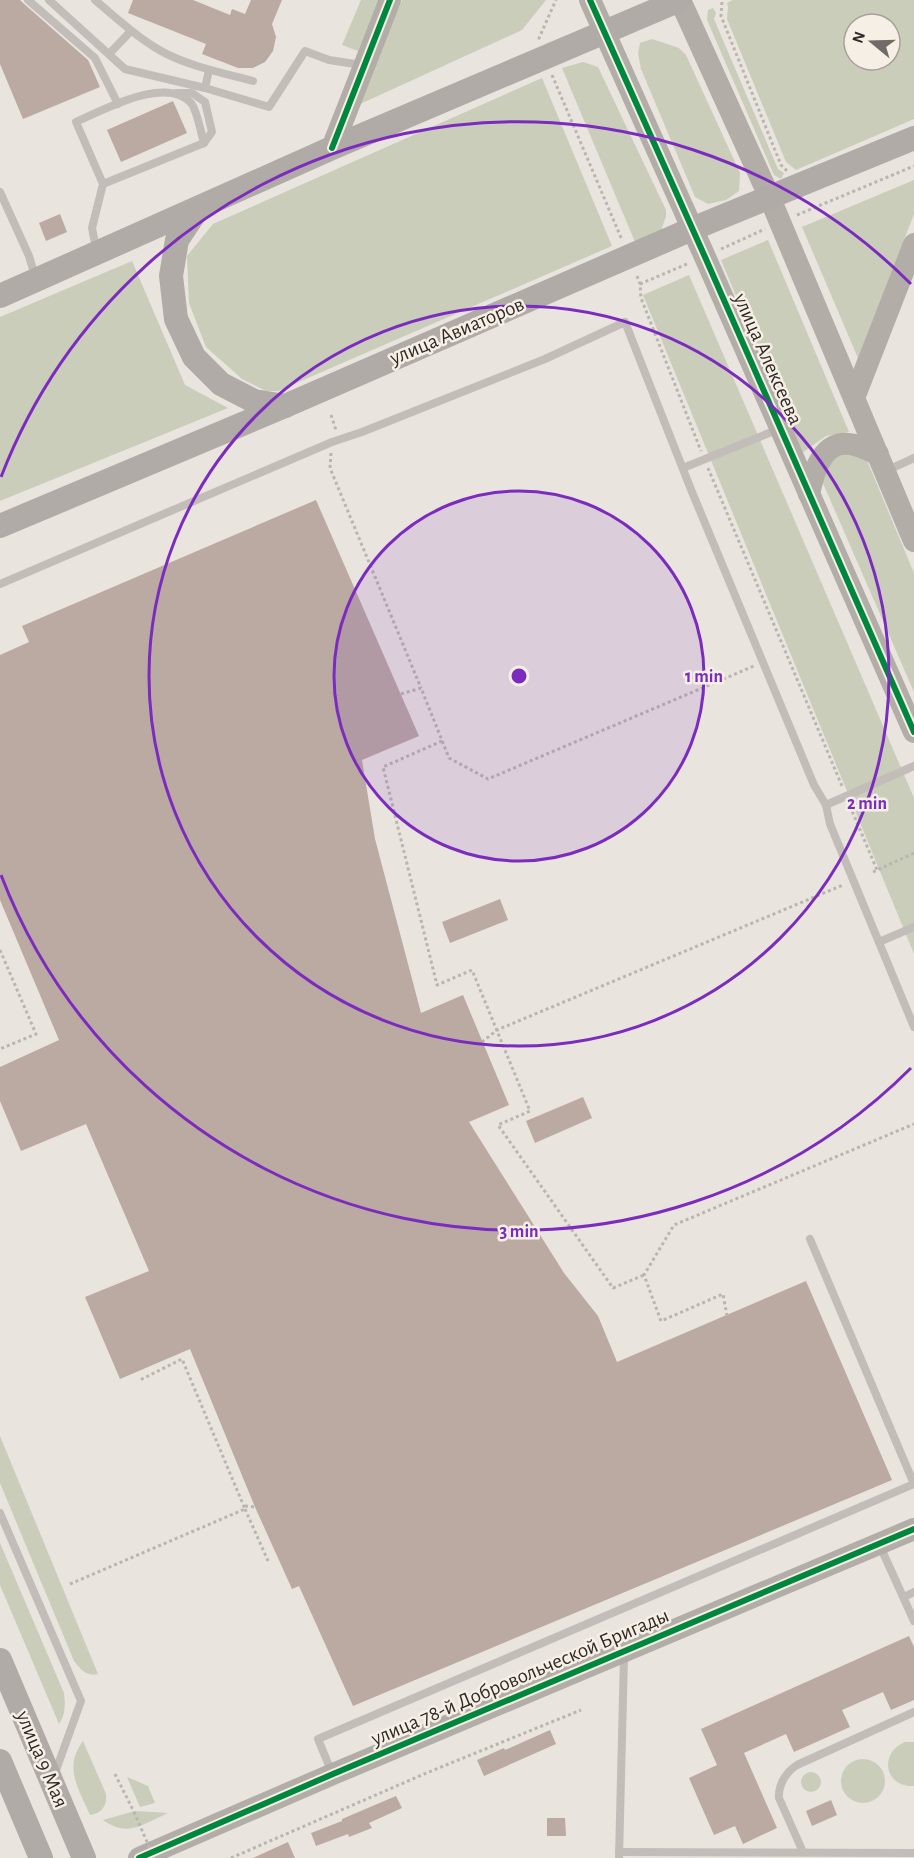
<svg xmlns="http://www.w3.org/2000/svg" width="914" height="1858" font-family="'Alegreya Sans',sans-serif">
<rect width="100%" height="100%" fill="#e9e4de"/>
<g fill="#cacdba" fill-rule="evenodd">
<path d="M361 0H379L358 51 342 45Z"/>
<path d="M402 0H546L522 30 358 105Z"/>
<path d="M733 0H914V119L796 170 786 162 727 19 728 7 727 3ZM854 24H890V60H854Z"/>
<path d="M713 8 716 13 714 19 778 169 784 173 781 179 774 175 707 20 708 10Z"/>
<path d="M652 39 679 48 686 55 740 173 739 191 726 200 708 204 695 197 641 69 638 53 640 43Z"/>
<path d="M583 62 598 67 666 210V216L661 231 635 242 562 68Z"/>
<path d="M542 78 612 246 278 391H266L242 379 206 347 189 303 187 256 213 224Z"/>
<path d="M914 180V214L858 358 802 227Z"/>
<path d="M768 240 849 432 826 436 802 453 721 260Z"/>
<path d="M132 261 185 385 228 408 0 501V317Z"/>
<path d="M689 275 914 798V954L643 295Z"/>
<path d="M851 451 866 458 914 573V692L822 481 824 462Z"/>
<path d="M0 1436 98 1674C87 1677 80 1669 74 1661L0 1483Z"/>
<path d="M0 1543 64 1693C65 1704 66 1714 59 1724L0 1585Z"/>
<path d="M83 1741 106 1794C107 1806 102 1813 90 1815 79 1789 63 1768 83 1741Z"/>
<path d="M905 1742H914V1786C885 1788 878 1753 905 1742Z"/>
<circle cx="863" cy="1781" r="22"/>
<circle cx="811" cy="1782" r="10"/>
<path d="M127 1777 148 1786 155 1803 140 1807Z"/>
<path d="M135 1811 168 1813C143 1824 128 1838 103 1820Z"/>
</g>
<g fill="#baaaa2">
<path d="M0 0H20L23 3 88 60 100 87 23 119 0 64Z"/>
<path d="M133 0H193L230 15 232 9 245 14 251 0H282L272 24 276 37 273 51 265 62 253 68H238L202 54 206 44 128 13Z"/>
<path d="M173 101 187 133 121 162 107 130Z"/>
<path d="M60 214 67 232 46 241 39 223Z"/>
<path d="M316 500 419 736 362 760 375 839 421 1013 463 995 509 1105 469 1122 564 1273 598 1316 617 1362 806 1281 892 1480 353 1706 299 1586 292 1589 255 1507 190 1349 120 1379 85 1297 149 1271 86 1124 21 1151 0 1101V1067L59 1040 0 900V655L29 642 22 626Z"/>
<path d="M500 899 508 920 450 943 442 922Z"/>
<path d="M583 1097 592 1118 535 1143 526 1121Z"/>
<path d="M909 1636 914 1647V1700L891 1710 883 1692 842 1710 850 1727 794 1752 786 1734 744 1753 777 1828 743 1844 735 1826 714 1835 689 1778 717 1765 701 1729Z"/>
<path d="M550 1730 556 1744 484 1776 477 1760 504 1748 505 1750Z"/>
<path d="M396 1796 402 1808 369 1823 372 1828 349 1837 348 1834 316 1846 311 1833 342 1821V1819Z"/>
<path d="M831 1800 837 1815 812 1826 806 1811Z"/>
<path d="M547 1818H565L566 1836H547Z"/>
<path d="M288 1842 295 1858H253Z"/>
</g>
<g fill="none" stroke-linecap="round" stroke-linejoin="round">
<g stroke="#bbb5b0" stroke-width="3" stroke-dasharray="3 3" stroke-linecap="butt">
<path d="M722 2 721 16 781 165 787 171"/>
<path d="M540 39 539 38 556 0"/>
<path d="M552 75 622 240"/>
<path d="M797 215 914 166"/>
<path d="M721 249 765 229"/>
<path d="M637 276 640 284 641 298 701 451"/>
<path d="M640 284 687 264"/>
<path d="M331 415 336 430"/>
<path d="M331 453 330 468 421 688"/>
<path d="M708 468 842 786"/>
<path d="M401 694 421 688 449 758 488 779 754 666"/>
<path d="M442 741 383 767 437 985 472 970 530 1111 498 1125 613 1288 644 1275"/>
<path d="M850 806 877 870"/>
<path d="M873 872 914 853"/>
<path d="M0 950 36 1034 0 1049"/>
<path d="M482 1042 497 1030 843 885"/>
<path d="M727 1316 723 1294 661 1321 644 1275 674 1225 914 1124"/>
<path d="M245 1506 255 1507"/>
<path d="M245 1509 268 1561"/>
<path d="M70 1584 245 1509 182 1359 140 1380"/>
<path d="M115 1774 134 1812"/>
<path d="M231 1858 424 1774 581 1710"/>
</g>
<g stroke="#c2bdb8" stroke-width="8">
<path d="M28 0 95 58 118 104"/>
<path d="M49 0 125 69 205 88 269 107 305 51 329 60 362 65"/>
<path d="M95 0C116 18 137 37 161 51 188 66 223 73 253 81"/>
<path d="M109 54 131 31"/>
<path d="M205 88 209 70"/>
<path d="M177 93H192L205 102 212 132 204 143"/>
<path d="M0 192 29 256 35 276"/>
<path d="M96 248 92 228 103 184 204 143C201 133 197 110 191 103 166 75 103 110 76 122L103 184"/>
<path d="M683 468 779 429"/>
<path d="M888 470 914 458"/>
<path d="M0 584 332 442 362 432 545 359 625 322 692 492 814 785 826 805 830 824 914 1027"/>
<path d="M826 805 914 766"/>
<path d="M879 942 914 927"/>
<path d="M810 1239 914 1484"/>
<path d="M0 1513 81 1701 55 1773"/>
<path d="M880 1546 914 1621"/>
<path d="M904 1597 914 1592"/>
<path d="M332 1773 318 1739 914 1484"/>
<path d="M619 1852 914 1853"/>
<path d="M803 1852 779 1798C778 1785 786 1772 797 1765L914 1712"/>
<path d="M619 1858 624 1656"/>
</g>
<g stroke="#b3ada8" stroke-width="22">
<path d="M590 0 705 257 914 732"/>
<path d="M680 0 769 196 914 541"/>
<path d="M332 148 390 0"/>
<path d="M854 398 914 244"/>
<path d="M809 494C814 470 823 437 855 445 863 447 870 451 878 454"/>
<path d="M139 1858 333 1774 914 1529"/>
</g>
<g stroke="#b1aba7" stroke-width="24">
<path d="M197 210 177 240 171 276 176 319 194 357 221 384 254 401 285 406"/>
<path d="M0 296 332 148 680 0"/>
<path d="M0 526 285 406 692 229 914 138"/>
<path d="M0 1660 84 1858"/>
<path d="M0 1761 41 1858"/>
</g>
<path stroke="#bbb5b0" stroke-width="3" stroke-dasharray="3 3" stroke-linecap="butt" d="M134 1812 154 1858"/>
<defs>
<g id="cycleway">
<path d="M590 0 705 257 914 732"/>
<path d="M332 148 390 0"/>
<path d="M139 1858 333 1774 914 1529"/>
</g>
</defs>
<use href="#cycleway" stroke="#f6efe6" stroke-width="10"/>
<use href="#cycleway" stroke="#00873e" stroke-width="6"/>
</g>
<circle cx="519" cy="676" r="185" fill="#7b2cbf" fill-opacity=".12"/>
<g fill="none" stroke="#7b2cbf" stroke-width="3">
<circle cx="519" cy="676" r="185"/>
<circle cx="519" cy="676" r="370"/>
<path d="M911 1068A555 555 0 0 1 1 875M1 477A555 555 0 0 1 911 284"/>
</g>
<g text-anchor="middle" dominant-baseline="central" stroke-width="5" stroke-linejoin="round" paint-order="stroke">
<g font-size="21" fill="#312a27" stroke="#f6efe6">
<text transform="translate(457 331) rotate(-23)">улица Авиаторов</text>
<text transform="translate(768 359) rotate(66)">улица Алексеева</text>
<text transform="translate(520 1677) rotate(-23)">улица 78-й Добровольческой Бригады</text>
<text transform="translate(42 1759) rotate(67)">улица 9 Мая</text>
</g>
</g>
<circle cx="519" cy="676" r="9" fill="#7b2cbf" stroke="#f6efe6" stroke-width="3"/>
<g font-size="18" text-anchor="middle" font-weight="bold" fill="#7b2cbf" stroke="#f6efe6" stroke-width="5" stroke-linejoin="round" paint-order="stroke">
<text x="704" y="682">1 min</text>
<text x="867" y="809">2 min</text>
<text x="519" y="1237">3 min</text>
</g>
<g transform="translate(872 42) rotate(289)"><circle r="28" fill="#f6efe6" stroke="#a7a09a" stroke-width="1.5"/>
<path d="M0-4.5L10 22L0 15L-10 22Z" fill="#716b67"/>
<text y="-9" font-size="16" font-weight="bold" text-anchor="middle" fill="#312a27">N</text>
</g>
</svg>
